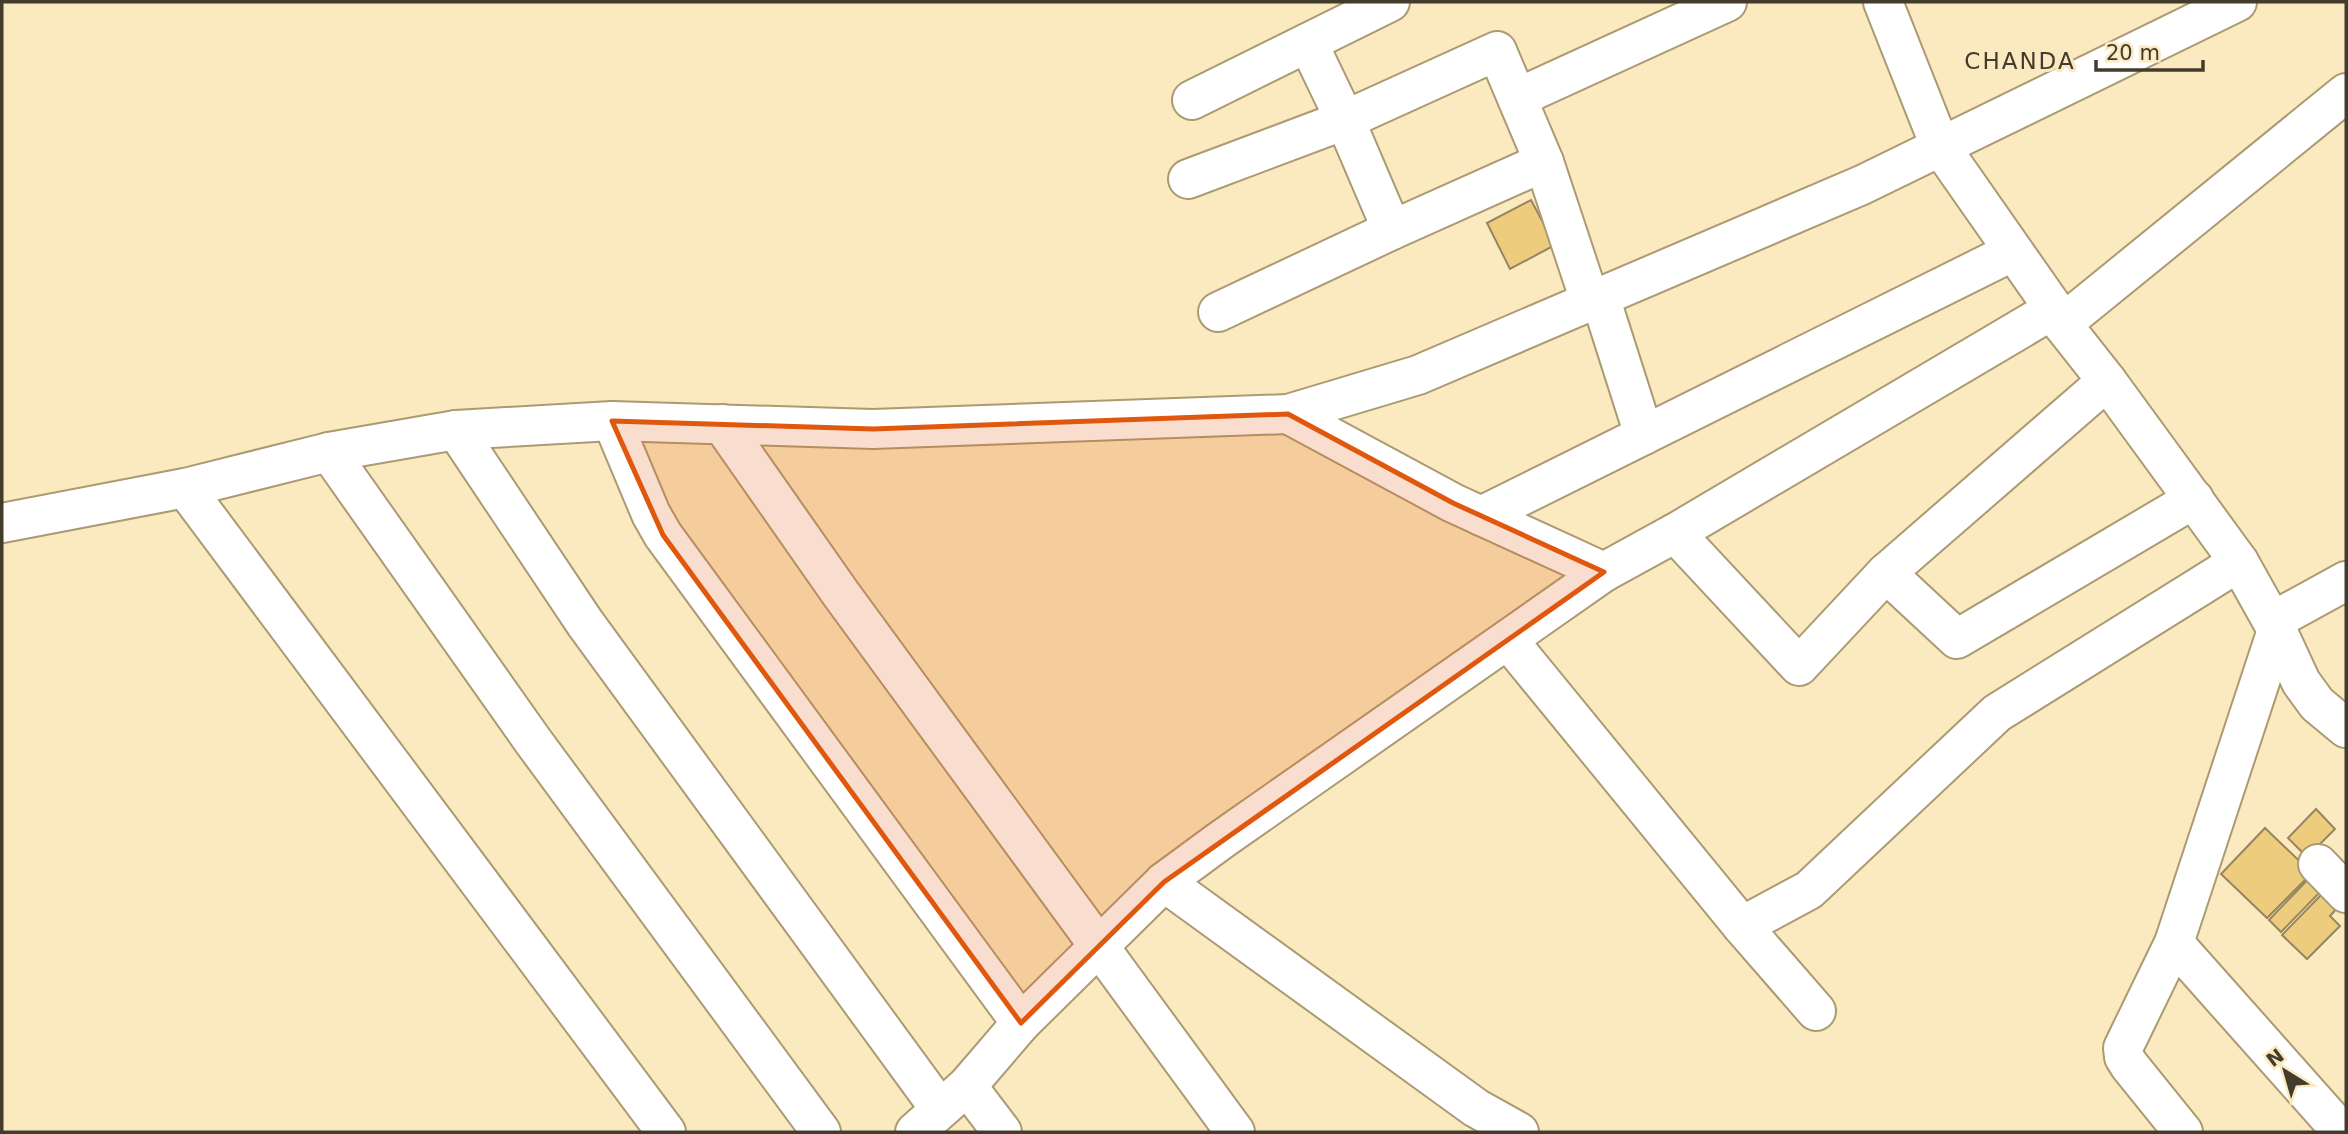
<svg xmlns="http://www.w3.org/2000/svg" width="2348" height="1134" font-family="'DejaVu Sans',sans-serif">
<rect width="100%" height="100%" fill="#fbe9bf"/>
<g fill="#edcc7d" stroke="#96855f" stroke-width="2">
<path d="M1531 200 1555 245 1510 269 1487 223Z"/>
<path d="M2316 809 2335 829 2307 857 2288 838Z"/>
<path d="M2265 828 2312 873 2267 918 2221 874Z"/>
<path d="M2313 874 2326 886 2281 932 2269 920Z"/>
<path d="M2325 891 2340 905 2330 916 2340 926 2307 959 2282 935Z"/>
</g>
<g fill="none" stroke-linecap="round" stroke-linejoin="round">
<defs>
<g id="minor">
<path d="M1308 43 1345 120 1392 230"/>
<path d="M1517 98 1727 2"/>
<path d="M1192 100 1390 2"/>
<path d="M1188 179 1345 120 1497 51 1544 162 1590 301"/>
<path d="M1600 297 1644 435"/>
<path d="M2054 309 2062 324 2107 381 2239 562 2277 630 2301 682 2317 704 2346 728"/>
<path d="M1218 312 1392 230 1544 162"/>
<path d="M2062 324 2346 93"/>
<path d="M1288 414 1453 503 1604 572"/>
<path d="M612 421 651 514 663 535 1021 1023"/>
<path d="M722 424 841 594 1235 1132"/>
<path d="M456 430 585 623 940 1109"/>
<path d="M329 452 533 741 821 1132"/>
<path d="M185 488 666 1132"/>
<path d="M1481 516 2012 252"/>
<path d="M2 523 185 488 329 452 456 430 612 421 873 429 1288 414 1418 375 1862 185 2237 2"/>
<path d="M1675 533 1799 666 1886 573 2107 381"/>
<path d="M1886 573 1957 639 2194 499"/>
<path d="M2273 621 2346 581"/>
<path d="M1508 640 1742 926 1816 1011"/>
<path d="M2318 864 2346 893"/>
<path d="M1164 882 1476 1108 1519 1132"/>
<path d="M1742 926 1809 890 1997 713 2239 562"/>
<path d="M2174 943 2342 1132"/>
<path d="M967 1086 1002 1132"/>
<path d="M915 1132 967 1086 1021 1023 1164 882 1221 840 1604 572 1675 533 2054 309 1940 146 1883 2"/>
<path d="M2183 1132 2129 1065 2124 1057 2123 1048 2174 943 2277 630"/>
</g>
</defs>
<use href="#minor" stroke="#ab9a72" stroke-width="42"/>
<use href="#minor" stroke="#fff" stroke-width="38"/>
</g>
<path fill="#e0580e" fill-opacity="0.2" stroke="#e0580e" stroke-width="5" stroke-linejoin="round" d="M1288 414 1453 503 1604 572 1164 882 1021 1023 663 535 612 421 873 429Z"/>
<g text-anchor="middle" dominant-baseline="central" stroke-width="6" stroke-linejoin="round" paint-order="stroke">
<g font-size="23" letter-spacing="2" fill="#433c2c" stroke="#fbe9bf">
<text x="2020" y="61">CHANDA</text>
</g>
</g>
<rect width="2348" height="1134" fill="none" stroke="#433c2c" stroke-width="7"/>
<g transform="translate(2285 1071) rotate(323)" stroke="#fbe9bf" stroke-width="5" paint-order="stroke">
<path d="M0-5L12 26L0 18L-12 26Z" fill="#433c2c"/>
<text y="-10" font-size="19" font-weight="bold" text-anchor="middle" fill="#433c2c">N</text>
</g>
<path d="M2096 60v10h107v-10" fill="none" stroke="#433c2c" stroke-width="3.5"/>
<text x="2106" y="60" font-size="21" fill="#433c2c" stroke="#fbe9bf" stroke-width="5" paint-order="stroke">20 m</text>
</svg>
